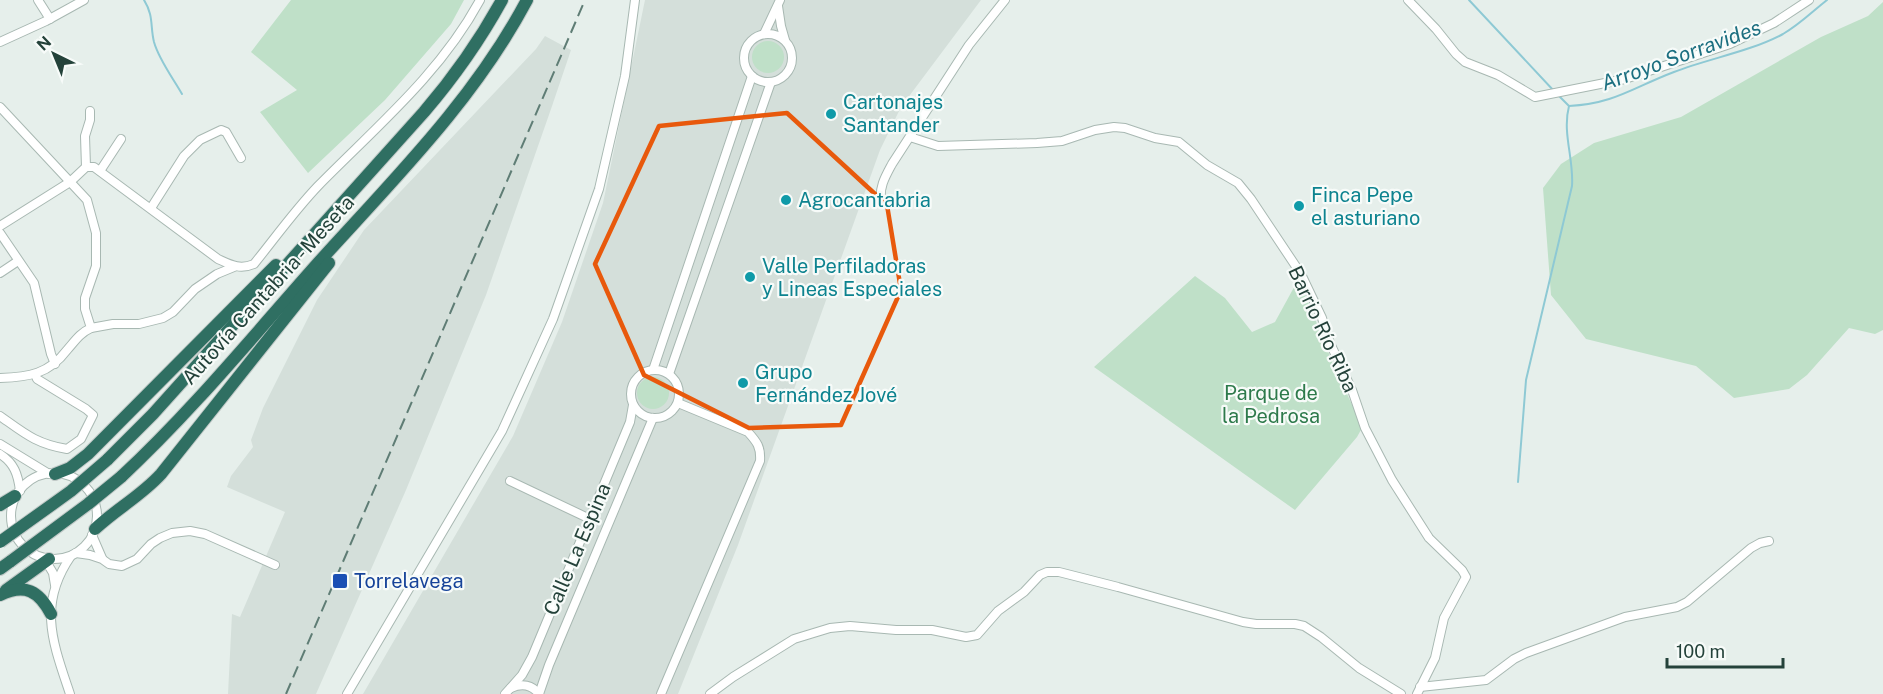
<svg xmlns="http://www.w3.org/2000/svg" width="1883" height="694" font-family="'Public Sans',sans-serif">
<rect width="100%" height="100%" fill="#e6efeb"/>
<g fill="#d4dfda">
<path d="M645 0H981L901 107 880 150 738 545 678 694H363L513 436 562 322 603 203Z"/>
<path d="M545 36 571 50 551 109 486 295 406 490 316 694H228L232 614 240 617 285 512 227 487 231 476 253 447 251 440 263 408 317 300 364 230 536 49Z"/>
</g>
<g fill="#bfe0c8">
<path d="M291 0H464L451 24 385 100 308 173 260 112 297 90 251 52Z"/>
<path d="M1883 2V330L1875 334 1849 328 1807 375 1789 389 1734 398 1696 366 1586 339 1551 295 1543 188 1561 164 1594 143 1681 117 1821 37 1868 16Z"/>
<circle cx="768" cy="57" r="16"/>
<path d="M1195 276 1225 298 1252 332 1275 322 1298 280C1313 310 1323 342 1337 372 1345 391 1355 409 1362 428L1357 437 1295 510 1094 367Z"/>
<circle cx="653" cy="393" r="16"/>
</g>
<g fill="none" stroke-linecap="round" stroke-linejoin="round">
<g stroke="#8ec9d4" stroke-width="2">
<path d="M144 0C154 16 150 26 154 42 159 60 173 78 182 94"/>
<path d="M1469 0 1554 91"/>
<path d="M1558 95 1569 106"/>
<path d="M1569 106C1614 104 1634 87 1674 72 1710 58 1749 52 1783 34 1799 25 1813 11 1827 0"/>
<path d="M1518 482 1526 380 1572 186C1574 159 1562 133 1569 106"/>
</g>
<defs>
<g id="minor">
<path d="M38 0 50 19"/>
<path d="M1408 0 1436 29 1456 54 1465 62 1498 75 1535 97 1625 79 1730 44 1774 23 1809 0"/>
<path d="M778 6 781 26 785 40"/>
<circle cx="768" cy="58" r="24"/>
<path d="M764 34 780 0"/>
<path d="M0 42 46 21 84 0"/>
<path d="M0 107 87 200 96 233V266L85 298V309L91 328C80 333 75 341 67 350 49 374 29 377 0 378"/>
<path d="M910 137 938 146 1037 143 1062 141 1095 130 1114 127 1125 128 1155 138 1179 142 1207 165 1238 183 1251 199 1301 274 1322 318 1330 343 1352 390 1365 428 1392 480 1429 538 1462 570 1466 577 1444 618 1435 658 1417 694"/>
<path d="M86 167 85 136 90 120V111"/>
<path d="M100 171 121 139"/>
<path d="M881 202C879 187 885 177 892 164L969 45 1005 0"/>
<path d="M151 208 184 156 200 140 221 130 226 132 241 158"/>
<path d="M0 226 70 182 86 167H94L218 259C231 265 240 270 254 264 275 238 295 210 318 186 376 127 440 74 480 0"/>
<path d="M0 233 34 283 51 354 55 364"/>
<path d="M0 273 18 261"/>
<path d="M91 328 113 324H139L163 318 173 312 195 289 217 274 234 267"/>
<circle cx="655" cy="394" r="24"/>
<path d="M653 370 752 76"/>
<path d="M669 374 771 82"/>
<path d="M0 416C24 433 36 444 67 449L81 439 93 415 86 409 37 379 35 374"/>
<path d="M0 444 49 474"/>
<path d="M0 454C14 463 18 474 20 491"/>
<circle cx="54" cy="516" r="43"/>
<path d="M510 481 590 519"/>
<path d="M92 535 102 558"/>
<path d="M76 553 90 555 102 559 109 564 122 566 137 559 151 544 160 538 172 533 190 531 205 534 275 565"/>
<path d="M44 558 53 573 55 585"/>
<path d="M1420 687 1486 680 1514 659 1526 653 1625 617 1677 607 1687 602 1751 548 1760 543 1769 541"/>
<path d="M511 688C522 683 532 685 539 694"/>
<path d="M70 694C53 643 37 605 71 556"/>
<path d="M347 694 502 431 553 319 599 189 625 76 635 0"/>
<path d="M505 694 522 675 532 657 630 422 633 405"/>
<path d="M539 694 549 665 653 418"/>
<path d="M661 694 760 461C761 447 757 442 748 432L678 403"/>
<path d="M710 694 733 677 794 639 830 628 850 626 896 630H932L966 637 977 635 998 611 1024 592 1040 575 1047 572H1059L1118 587 1243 622 1256 624H1295L1304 626 1321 637 1359 668 1401 694"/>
</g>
<g id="highway">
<path d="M107 460 153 414 424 112C454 77 480 40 502 0"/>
<path d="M55 474 70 468 88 454 276 265"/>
<path d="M121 477C192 411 254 335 318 263 393 180 474 100 527 0"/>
<path d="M0 505 15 496"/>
<path d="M95 529C116 509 141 496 161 474L329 263"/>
<path d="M0 569 11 561"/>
<path d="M6 590 49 559"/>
<path d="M0 595C25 583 39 591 51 614"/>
</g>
</defs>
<use href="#minor" stroke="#a8b8b2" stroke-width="10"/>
<use href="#highway" stroke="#c2cac8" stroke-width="14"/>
<use href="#minor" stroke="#fff" stroke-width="8"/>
<use href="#highway" stroke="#2f6f62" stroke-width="12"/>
<path stroke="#5f7d75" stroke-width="2" stroke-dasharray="12 6" stroke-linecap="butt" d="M286 694 585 0"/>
<defs>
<g id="highway-bridge">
<path d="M0 542 71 491 107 460"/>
<path d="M11 561 88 504 121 477"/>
</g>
</defs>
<use href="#highway-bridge" stroke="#c2cac8" stroke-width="14" stroke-linecap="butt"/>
<use href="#highway-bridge" stroke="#2f6f62" stroke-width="12"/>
</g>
<path fill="none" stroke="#e8590c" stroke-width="4.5" stroke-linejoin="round" d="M787 113 887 205 901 290 841 425 749 428 644 375 595 264 659 126Z"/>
<g fill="#0f9aa8" stroke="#f7fbf9" stroke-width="2">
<circle cx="831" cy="114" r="6"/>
<circle cx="786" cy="200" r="6"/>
<circle cx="1299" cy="206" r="6"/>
<circle cx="750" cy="277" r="6"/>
<circle cx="743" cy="383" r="6"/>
</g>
<rect fill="#1a4fb4" stroke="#f7fbf9" stroke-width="2" x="332" y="573" width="16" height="16" rx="3"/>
<g text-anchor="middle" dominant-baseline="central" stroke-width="4.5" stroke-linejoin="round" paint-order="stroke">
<g font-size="20" fill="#0d838f" stroke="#f7fbf9" text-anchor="start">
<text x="843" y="102">Cartonajes<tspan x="843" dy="23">Santander</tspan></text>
<text x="1311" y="195">Finca Pepe<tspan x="1311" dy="23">el asturiano</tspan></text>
<text x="798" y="200">Agrocantabria</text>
<text x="762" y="266">Valle Perfiladoras<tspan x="762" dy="23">y Lineas Especiales</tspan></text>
<text x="755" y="372">Grupo<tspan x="755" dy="23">Fernández Jové</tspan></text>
</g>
<g font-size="20" fill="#24423a" stroke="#f7fbf9">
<text transform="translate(268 290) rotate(-48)">Autovía Cantabria - Meseta</text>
<text transform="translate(1323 329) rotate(65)">Barrio Río Riba</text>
<text transform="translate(577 549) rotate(-67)">Calle La Espina</text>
</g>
<g font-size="20" fill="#2d7a4b" stroke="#f7fbf9">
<text x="1271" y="393">Parque de<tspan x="1271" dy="23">la Pedrosa</tspan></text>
</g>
<g font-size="20" fill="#164399" stroke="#f7fbf9" text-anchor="start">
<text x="354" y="581">Torrelavega</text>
</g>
<g font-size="21" font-style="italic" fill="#1c6f80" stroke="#f7fbf9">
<text transform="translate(1681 55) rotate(-20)">Arroyo Sorravides</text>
</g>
</g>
<g transform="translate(54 54) rotate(317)" stroke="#f7fbf9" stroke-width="4.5" paint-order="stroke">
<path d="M0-4.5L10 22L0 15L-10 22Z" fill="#24423a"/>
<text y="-9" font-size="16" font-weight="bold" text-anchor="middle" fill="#24423a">N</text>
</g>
<path d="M1667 658v9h116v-9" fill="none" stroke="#24423a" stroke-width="3"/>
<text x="1676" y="658" font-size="18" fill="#24423a" stroke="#f7fbf9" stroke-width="4.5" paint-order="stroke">100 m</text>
</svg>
